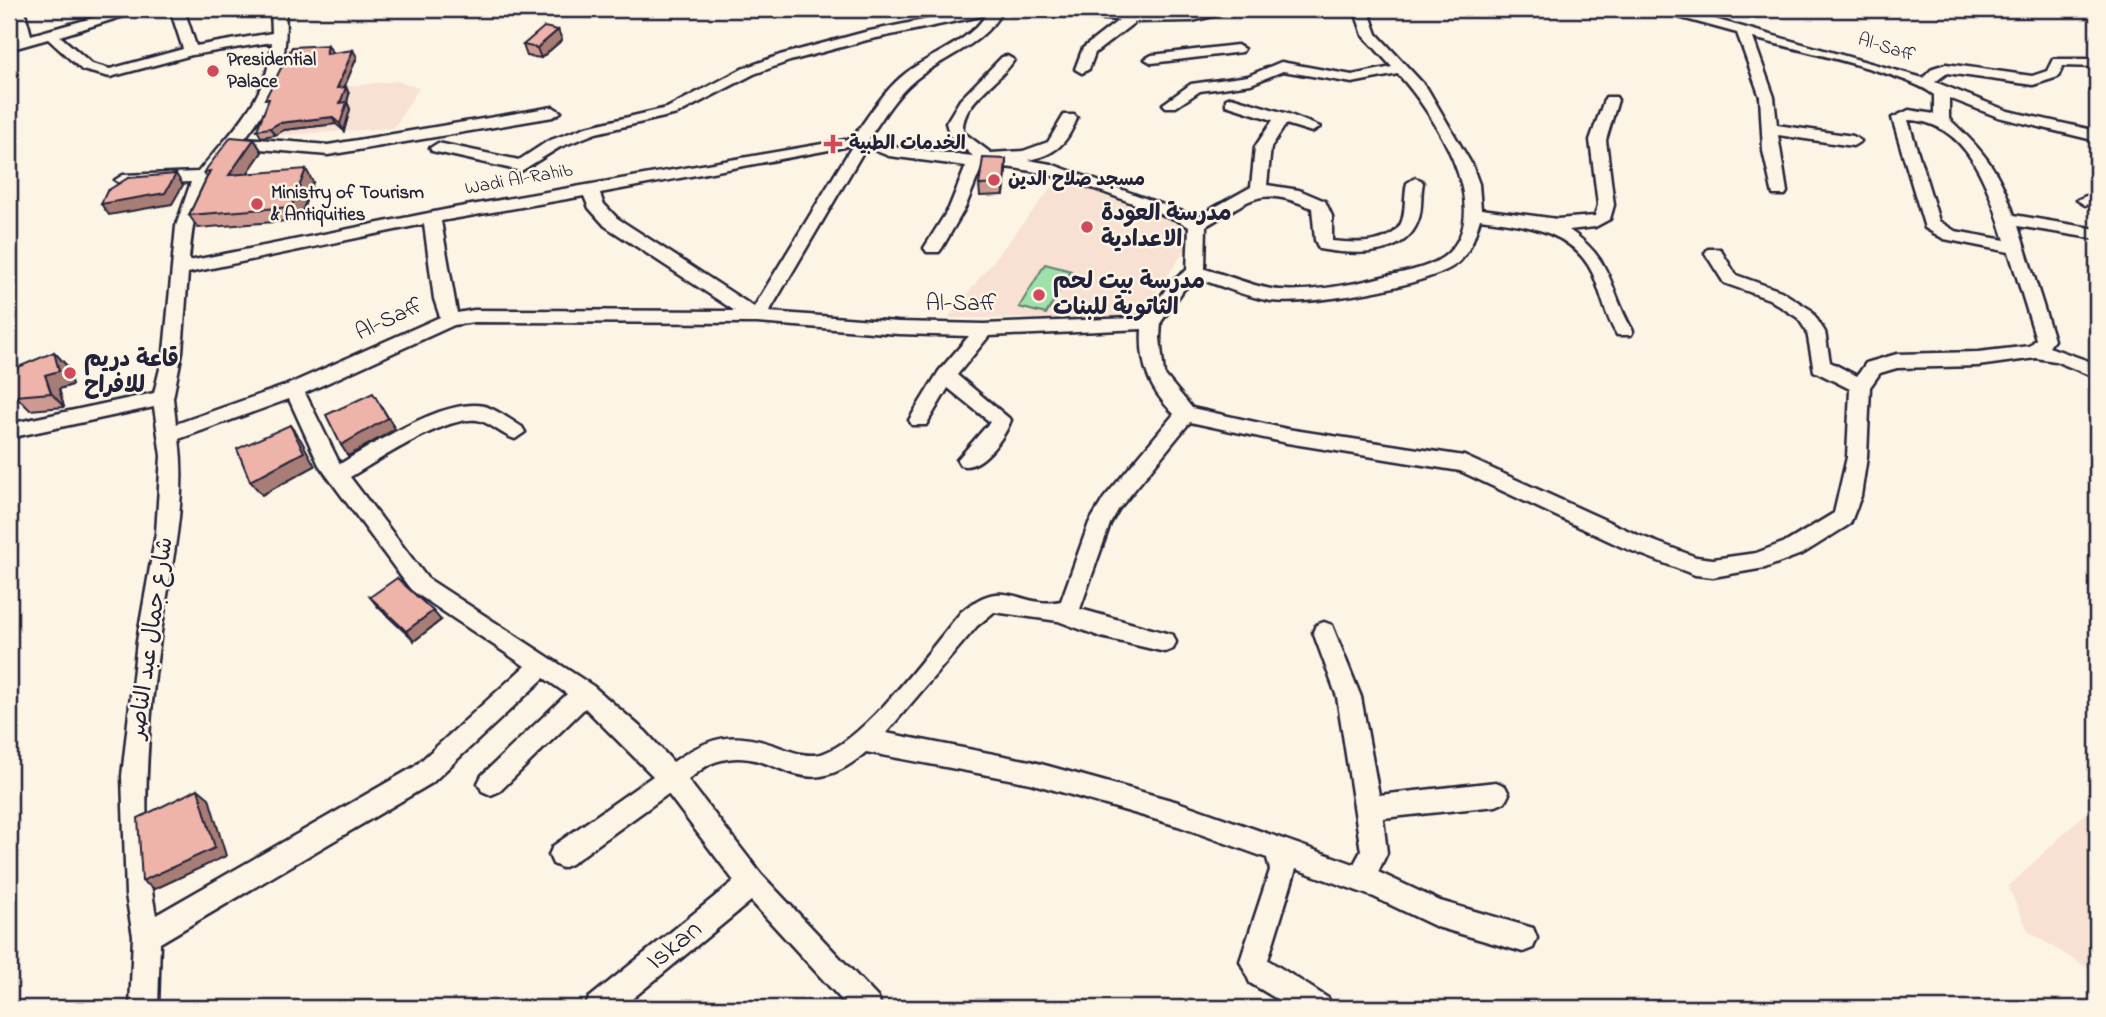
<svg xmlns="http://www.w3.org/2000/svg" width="2106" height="1017" font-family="'Indie Flower','Playpen Sans Arabic',sans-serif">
<rect width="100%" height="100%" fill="#fcf5e5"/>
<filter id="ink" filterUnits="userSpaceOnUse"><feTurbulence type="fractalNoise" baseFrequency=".0143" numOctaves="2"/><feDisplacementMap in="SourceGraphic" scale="14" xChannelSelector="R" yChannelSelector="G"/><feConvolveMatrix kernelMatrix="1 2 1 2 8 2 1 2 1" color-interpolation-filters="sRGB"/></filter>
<g filter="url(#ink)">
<g fill="#f8e1d3">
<path d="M397 81 419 88 394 128 267 136 256 129 272 94Z"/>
<path d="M1059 178 1187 226V247L1144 311 1135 317 1098 319 948 318Z"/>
<path d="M2097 802V974L2029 932 2008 887Z"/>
</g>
<path fill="#9fe1aa" stroke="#608272" stroke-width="2" d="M1045 264 1071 271 1046 314 1019 307Z"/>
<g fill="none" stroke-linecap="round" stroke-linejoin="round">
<defs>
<g id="minor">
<path d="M10 9H24L31 35 125 9H146L60 36 92 64 110 69 183 49 170 9H184L196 46 272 33 271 9H285C289 59 277 98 245 138L328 145 553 107 561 112 553 117 328 155 238 147C199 195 195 198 189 261L454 208 851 139 853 142 845 147 600 193 603 203 617 218 754 307 851 148 860 144 854 136C870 114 885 89 906 73 932 53 968 43 986 15L867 40 790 61 754 74 677 114 596 133 560 147 521 171 432 151 430 148 438 143 519 160 548 141 586 127 667 108 744 68 780 55 865 32 977 9H1003C985 45 946 55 916 79 896 95 883 117 869 138L893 147 973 156 950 136 946 123 960 100 1002 57 1007 56 1014 60C1000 83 960 102 963 132L991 153 1023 151 1048 142 1064 115H1074L1077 118C1067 144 1055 155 1028 160L1051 164 1197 217 1251 187 1255 147 1273 120 1226 105V99L1231 97 1288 114 1320 127 1312 132 1286 124 1271 147 1267 185 1299 190 1325 201 1332 216V241C1354 243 1392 247 1402 221 1406 209 1404 195 1407 183L1415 178 1421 180 1423 183C1420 195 1423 209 1418 221 1405 257 1356 255 1325 250L1319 249 1315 240 1312 208C1258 185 1253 199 1206 226L1205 269C1227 275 1249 285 1271 289 1302 294 1352 285 1382 277 1403 272 1430 269 1447 254 1496 209 1432 111 1398 74L1352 83 1283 71 1251 84 1200 91 1176 107H1166L1163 104 1191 84 1248 76 1281 62 1352 75 1392 67 1363 35 1354 9H1368L1377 34 1427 88 1472 165 1479 184 1481 209 1557 219 1595 216 1598 205 1590 140 1604 100 1606 97H1616L1618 100 1606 140 1614 205 1610 219 1595 227 1569 230C1615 261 1608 289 1633 331L1631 335H1617C1605 316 1602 295 1593 274 1572 229 1523 225 1480 219 1475 235 1471 250 1459 262 1432 286 1308 306 1271 301 1247 297 1222 286 1199 279L1184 289 1161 322 1160 338 1164 374 1192 408 1287 429 1464 456 1638 535 1696 557 1713 559 1756 553 1788 541 1834 513 1847 457 1850 389 1814 371 1807 332 1798 318 1769 299 1724 283 1705 253 1708 249H1720L1736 275 1781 291 1811 310 1825 332 1830 362 1857 376 1866 363 1897 354 1978 352 2030 346 2036 339 2009 252 1944 239 1925 228 1892 118 1909 110 1934 114V95C1910 74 1790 48 1753 38L1774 97 1777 125 1853 136 1861 141 1853 146 1778 135 1787 192 1785 195H1773L1763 151 1760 97 1737 33 1660 12 1658 9H1679L1923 78 1933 68 1946 64 2032 76 2047 71 2053 59H2097V67L2063 66 2058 77 2033 85 1947 73 1935 82 2008 111 2097 131V141L1998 117 1949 98V119C1982 149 2000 171 2014 215L2097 229V239L2018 226 2054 340 2049 347 2097 364V378L2055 361 2036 358 1978 366 1897 368 1880 373 1870 387 1867 457 1861 496 1850 524 1804 553 1765 568 1713 577 1695 575 1622 547 1460 471 1287 443 1190 422 1118 510 1110 524 1080 609 1173 635 1176 642 1173 649 1165 652 1101 637 1058 621 994 612 977 626 886 733 1030 761 1178 802 1354 864 1361 851 1337 697 1313 632 1316 625 1324 622 1332 625 1361 697 1379 795 1496 782 1505 786 1509 794 1505 802 1496 806 1383 818 1387 853 1378 872 1440 901 1533 928 1537 938 1533 948 1523 952 1437 927 1374 897 1296 869 1268 960 1328 998 1332 1008H1292L1250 983 1240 961 1270 870 1267 858 1178 826 1030 783 866 752C797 812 776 741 715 762 705 765 696 774 688 780L761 874 878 998 882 1008H849L751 901 621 1008H585L589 998 734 881 668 794 571 864 562 868 553 864 549 855 553 846 653 776 585 708 500 791 491 795 482 791 478 783 482 775 567 694 544 678 432 783 160 943 158 1008H130L133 936 126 895 122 776 137 641 156 533 161 456 154 407 9 438V424L154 393 164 352 176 226 191 182 123 185 115 180 123 175 198 172C232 131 269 98 272 42L192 55 110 77 82 70 48 39 9 50V42L18 39ZM1908 120C1969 121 1990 192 2005 240L1955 231 1939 221ZM866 147 889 156 966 166 949 208 924 248 927 252H939L942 248 965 208 982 166C1050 166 1114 197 1177 220L1189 227 1187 270 1172 281 1146 316 1132 318 984 324 898 322 769 312ZM584 196 589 208 605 226 735 311 474 310 457 313 441 221ZM424 224 434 299 440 317 287 385 176 424 173 398 182 352 188 273ZM474 322 757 323 898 334 969 336 939 371 909 420 912 425H926L948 388 990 422 957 460 960 465C980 472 1005 437 1011 420L957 375 989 336 1142 329C1140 365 1149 389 1174 414L1104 498 1089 523 1061 601C1018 610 1007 573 961 612 929 650 868 737 824 753 810 758 795 753 782 748 736 731 713 734 673 762L646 732 593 686 427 578 350 477C376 462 452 411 481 421 493 425 502 435 515 439L525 432 522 427C510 420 498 410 484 406 444 398 374 444 340 464L305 393 454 325ZM289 399 319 465 411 590 525 666 414 767 156 915C139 829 147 727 160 639 169 574 188 505 179 439Z"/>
<path d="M1020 9H1076L1153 15 1243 9 1192 21 1135 22 1095 53 1089 69 1082 73 1075 69 1083 48 1119 20 1027 13Z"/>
<path d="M1237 45 1244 49 1242 52 1152 63 1145 59 1152 55Z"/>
<path d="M2097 191V201L2085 205 2077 200Z"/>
</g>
</defs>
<use href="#minor" stroke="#22223b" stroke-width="5"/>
<use href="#minor" fill="#fcf5e5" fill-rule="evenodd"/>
</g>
<g fill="#cd9a91" stroke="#22223b" stroke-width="2">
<path d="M558 30 562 40 541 58 527 56 523 45Z"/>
<path d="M331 53 357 57 344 87H346L349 94 347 102 350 109 344 131 336 124 284 130 275 135 261 137 257 130Z"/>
<path d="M254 139 262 152 247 173 313 182 299 220 198 228 189 215 207 177 204 172Z"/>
<path d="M1006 159V170L1004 195 980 196 979 185Z"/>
<path d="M54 352 67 366 72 385 59 389 64 407 30 410 9 389Z"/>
<path d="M370 597 441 620 414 641 378 607Z"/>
</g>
<g fill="#a77d76" stroke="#22223b" stroke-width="2">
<path d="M558 30 562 40 541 58 537 48Z"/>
<path d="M328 45 332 52 330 61 326 54Z"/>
<path d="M353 50 357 57 341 95 337 88Z"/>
<path d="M346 87 349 94 347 102 350 109 344 131 340 124V103Z"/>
<path d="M332 117 336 124 284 130 275 135 270 128 279 123Z"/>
<path d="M254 139 262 152 238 187 229 175Z"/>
<path d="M1006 159V170L1004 195V184Z"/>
<path d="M306 169 313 182 299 220 291 207Z"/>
<path d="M176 174 183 185 172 204 109 215 101 204Z"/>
<path d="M54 352 67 366 72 385 59 389 64 407 51 393 45 375Z"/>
<path d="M380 404 395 429 348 456 341 445Z"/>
<path d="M290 425 301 440 315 466 262 495 250 481Z"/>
<path d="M433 611 441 620 414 641 406 631Z"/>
<path d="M198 789 209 798 226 856 155 889 142 881Z"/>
</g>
<g fill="#eeb3a9" stroke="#22223b" stroke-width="2">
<path d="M544 27 558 30 537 48 523 45Z"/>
<path d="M328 45 326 54 353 50 337 88 346 87 340 103 347 102 340 124 332 117 279 123 270 128 257 130 269 99H265L292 47Z"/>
<path d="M231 137 254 139 229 175 306 169 291 207 189 215 210 171 204 172Z"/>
<path d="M983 158 1006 159 1004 184 979 185Z"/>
<path d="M176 174 165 193 101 204 107 191 128 178Z"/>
<path d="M54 352 59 371 45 375 51 393 15 396 9 389V371Z"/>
<path d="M373 393 388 418 341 445 326 415Z"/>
<path d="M290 425 304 452 250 481 237 449Z"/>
<path d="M397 578 433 611 406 631 370 597Z"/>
<path d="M198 789 215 848 142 881 138 818Z"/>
</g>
</g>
<g fill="#d1495b" stroke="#fcf5e5" stroke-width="2.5">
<circle cx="213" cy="71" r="7"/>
<path d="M829.5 133.5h7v7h7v7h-7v7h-7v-7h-7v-7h7z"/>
<circle cx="994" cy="180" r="7"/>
<circle cx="257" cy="204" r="7"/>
<circle cx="1087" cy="227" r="7"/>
<circle cx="1039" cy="295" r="7"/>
<circle cx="70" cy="373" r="7"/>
</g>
<g text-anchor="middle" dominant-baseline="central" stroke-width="5" stroke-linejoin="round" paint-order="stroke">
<g font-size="19" fill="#22223b" stroke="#fcf5e5">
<text transform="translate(1886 48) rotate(17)">Al-Saff</text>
<text transform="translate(519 180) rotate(-10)">Wadi Al-Rahib</text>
</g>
<g font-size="19" font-weight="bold" fill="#22223b" stroke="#fcf5e5" text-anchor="start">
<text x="227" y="60">Presidential<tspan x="227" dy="22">Palace</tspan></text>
<text x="849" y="144">الخدمات الطبية</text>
<text x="1008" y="180">مسجد صلاح الدين</text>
<text x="271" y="193">Ministry of Tourism<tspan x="271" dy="22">&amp; Antiquities</tspan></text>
</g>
<g font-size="23" font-weight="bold" fill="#22223b" stroke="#fcf5e5" text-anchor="start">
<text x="1101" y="214">مدرسة العودة<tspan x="1101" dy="26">الاعدادية</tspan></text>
<text x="1053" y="282">مدرسة بيت لحم<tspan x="1053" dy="26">الثاتوية للبنات</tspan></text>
<text x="84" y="360">قاعة دريم<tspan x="84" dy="26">للافراح</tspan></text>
</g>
<g font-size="23" fill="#22223b" stroke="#fcf5e5">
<text x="961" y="304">Al-Saff</text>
<text transform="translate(389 320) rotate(-25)">Al-Saff</text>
<text transform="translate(152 638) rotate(-82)">شارع جمال عبد الناصر</text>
</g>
<g font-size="28" fill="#22223b" stroke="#fcf5e5">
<text transform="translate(675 946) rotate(-39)">Iskan</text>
</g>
</g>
<rect width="2106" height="1017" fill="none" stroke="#fcf5e5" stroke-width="35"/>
<rect x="18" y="18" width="2071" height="982" fill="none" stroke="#22223b" stroke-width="2.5" filter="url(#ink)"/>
</svg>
